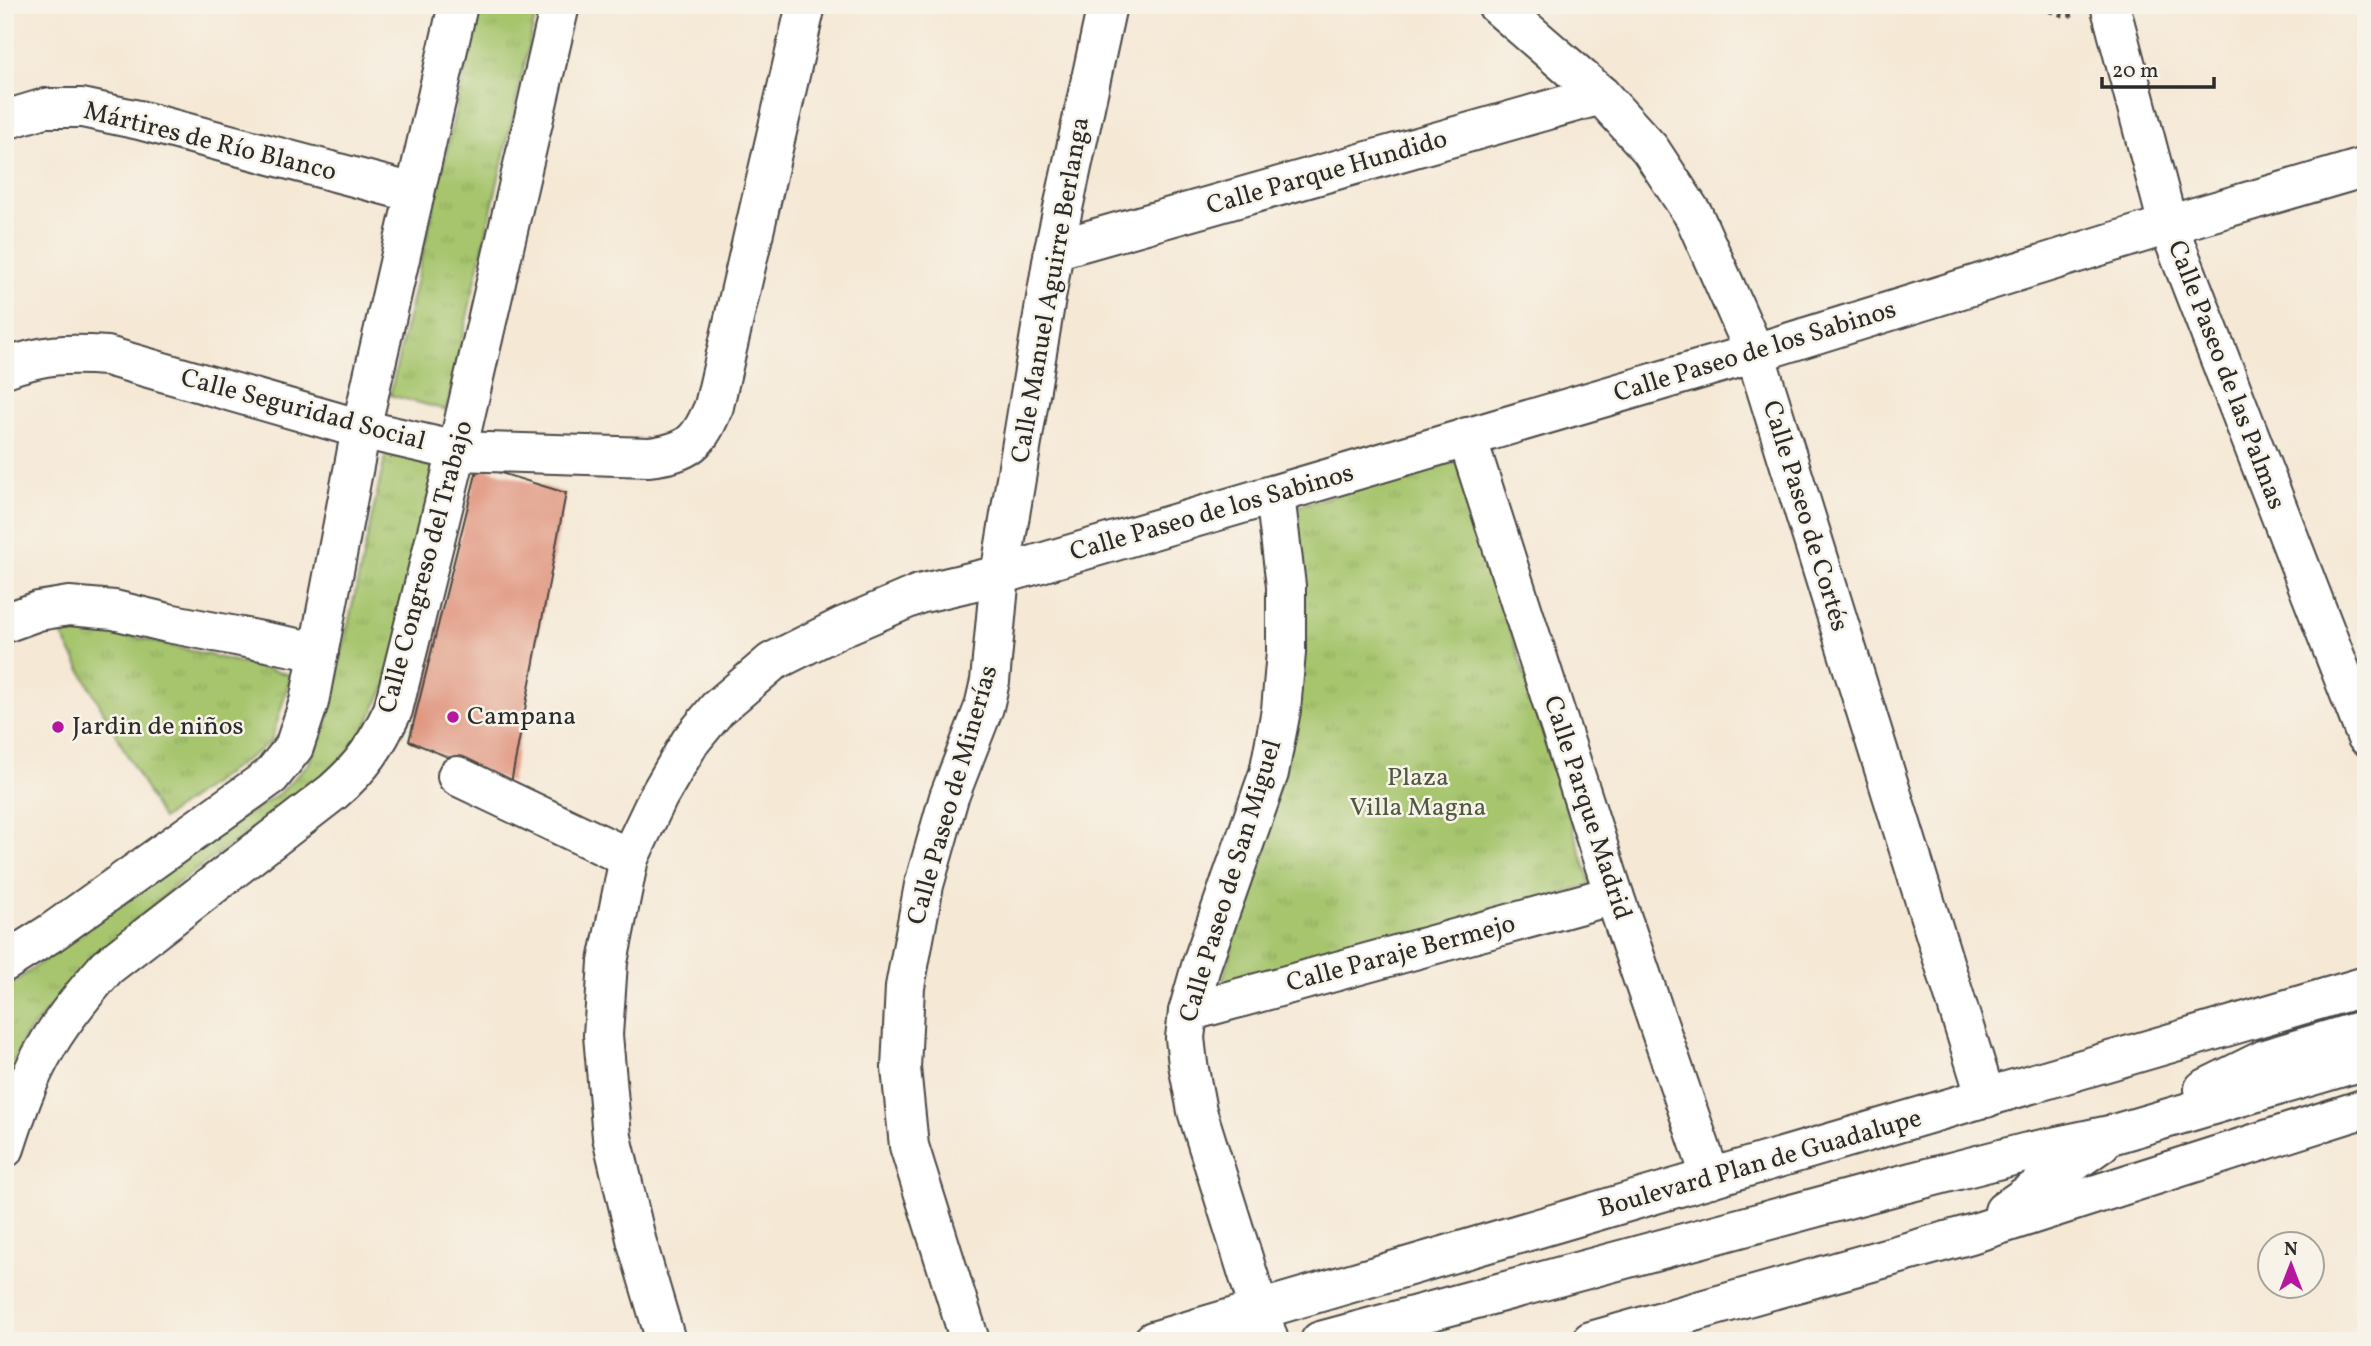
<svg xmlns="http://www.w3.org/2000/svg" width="2371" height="1346" font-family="Vollkorn,serif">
<defs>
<pattern id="park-tufts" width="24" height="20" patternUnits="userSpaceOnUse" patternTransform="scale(1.75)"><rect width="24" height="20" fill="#a6c56d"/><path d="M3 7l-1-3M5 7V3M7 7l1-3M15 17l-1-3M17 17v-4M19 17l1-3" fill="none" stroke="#8fa95f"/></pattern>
</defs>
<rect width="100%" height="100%" fill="#f7f3e8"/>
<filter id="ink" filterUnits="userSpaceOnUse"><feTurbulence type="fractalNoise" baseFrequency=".0143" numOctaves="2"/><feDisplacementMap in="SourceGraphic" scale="14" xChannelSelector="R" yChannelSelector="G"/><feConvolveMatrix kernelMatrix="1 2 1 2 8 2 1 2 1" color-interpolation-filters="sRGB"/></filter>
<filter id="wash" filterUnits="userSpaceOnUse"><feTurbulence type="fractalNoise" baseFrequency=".00686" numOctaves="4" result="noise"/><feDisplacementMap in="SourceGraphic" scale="28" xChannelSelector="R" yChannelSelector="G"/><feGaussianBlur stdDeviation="1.57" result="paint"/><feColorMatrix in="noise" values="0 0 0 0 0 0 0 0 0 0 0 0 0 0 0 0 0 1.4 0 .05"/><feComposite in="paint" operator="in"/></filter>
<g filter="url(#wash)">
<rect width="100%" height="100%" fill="#f5e8d5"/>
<g fill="url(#park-tufts)" stroke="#68784c" stroke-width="2">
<path d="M480 5H538L446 410 390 395Z"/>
<path d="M388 444 447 455 390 678 357 744 315 782 177 884 95 958 24 1037 5 1085V989L176 864 282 791 309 763 327 720Z"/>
<path d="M1457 461 1591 885 1219 993 1292 740 1293 507Z"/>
<path d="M52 617 291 675 271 742 162 819Z"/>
</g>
<g id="blocks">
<path fill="#df927a" d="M478 466 566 493 511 783 409 741Z"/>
</g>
</g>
<g filter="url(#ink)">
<use href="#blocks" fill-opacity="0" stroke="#494744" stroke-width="2"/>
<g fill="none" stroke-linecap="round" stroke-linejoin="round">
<defs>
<g id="minor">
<path d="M1497 5 1601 95 1650 149 1694 216 1755 353 1986 1098"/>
<path d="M2110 5 2168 225 2366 736"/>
<path d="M5 120 45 108H82L139 120 414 193"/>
<path d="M1054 250 1601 95"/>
<path d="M5 368C44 354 66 353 107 356L361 429 457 451 649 457C689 452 699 443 714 406L806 5"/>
<path d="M1467 437 1614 895 1711 1178"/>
<path d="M5 623 38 611 69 606 114 610 168 623 319 652"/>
<path d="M457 776 629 858"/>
<path d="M5 962 51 933 271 776 294 747 309 702 361 429 458 5"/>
<path d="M1188 1012 1614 895"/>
<path d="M5 1148C16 1114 28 1077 47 1046 63 1018 85 992 107 967L333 792C363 766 376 746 393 710L457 451 560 5"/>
<path d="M666 1341 637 1243 612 1137 603 1035 608 962 629 858 658 797 690 742 717 709 772 662 842 627 919 594 1000 575 1755 353 2168 225 2366 167"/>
<path d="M970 1341 909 1146 901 1068 905 987 924 885 949 797 984 707 990 681 1000 575 1054 250 1107 5"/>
<path d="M1153 1341 2366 986"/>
<path d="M1269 1341 1197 1111 1188 1064 1185 1038 1188 1012 1202 963 1269 773 1281 710 1286 652V586L1275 495"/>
</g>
<g id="major">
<path d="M2204 1089 2265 1059 2366 1029"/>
<path d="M2004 1211 2101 1143"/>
<path d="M1320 1341 1892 1187 2028 1152 2114 1134 2366 1060"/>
<path d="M1591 1341 1971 1234 2366 1108"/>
</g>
</defs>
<use href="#minor" stroke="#494744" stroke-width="42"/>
<use href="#major" stroke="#494744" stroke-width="42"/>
<path stroke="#494744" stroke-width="4.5" stroke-dasharray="5 5" stroke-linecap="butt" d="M2030 5 2066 16 2073 15"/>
<use href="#minor" stroke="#fff" stroke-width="38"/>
<use href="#major" stroke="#fff" stroke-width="38"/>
</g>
</g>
<g fill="#b5179e" stroke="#f7f3e8" stroke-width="2.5">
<circle cx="453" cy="717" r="7"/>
<circle cx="58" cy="727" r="7"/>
</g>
<g text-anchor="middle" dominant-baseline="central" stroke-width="5" stroke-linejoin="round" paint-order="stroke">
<g font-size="26" fill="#2b2b2b" stroke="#f7f3e8">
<text transform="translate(210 142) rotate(14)">Mártires de Río Blanco</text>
<text transform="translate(1327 173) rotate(-16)">Calle Parque Hundido</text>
<text transform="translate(1051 290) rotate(-80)">Calle Manuel Aguirre Berlanga</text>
<text transform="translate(1755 352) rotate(-17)">Calle Paseo de los Sabinos</text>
<text transform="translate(2226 375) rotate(69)">Calle Paseo de las Palmas</text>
<text transform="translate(303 410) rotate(15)">Calle Seguridad Social</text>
<text transform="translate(1212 513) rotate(-16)">Calle Paseo de los Sabinos</text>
<text transform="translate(1805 516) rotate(73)">Calle Paseo de Cortés</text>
<text transform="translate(426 567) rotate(-75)">Calle Congreso del Trabajo</text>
<text transform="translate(953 795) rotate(-74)">Calle Paseo de Minerías</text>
<text transform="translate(1587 808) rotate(72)">Calle Parque Madrid</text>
<text transform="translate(1231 881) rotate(-73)">Calle Paseo de San Miguel</text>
<text transform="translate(1401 954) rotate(-15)">Calle Paraje Bermejo</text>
<text transform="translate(1760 1164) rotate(-16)">Boulevard Plan de Guadalupe</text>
</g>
<g font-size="26" fill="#2b2b2b" stroke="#f7f3e8" text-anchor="start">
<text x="467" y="717">Campana</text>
<text x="72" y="727">Jardin de niños</text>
</g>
<g font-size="26" fill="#50593f" stroke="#f7f3e8">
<text x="1418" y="778">Plaza<tspan x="1418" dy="30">Villa Magna</tspan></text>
</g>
</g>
<rect width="2371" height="1346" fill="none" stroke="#f7f3e8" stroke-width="28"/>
<g transform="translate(2291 1265)"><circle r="33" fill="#f7f3e8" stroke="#a5a39c" stroke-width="2"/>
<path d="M0-5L12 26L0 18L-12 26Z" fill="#b5179e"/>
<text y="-10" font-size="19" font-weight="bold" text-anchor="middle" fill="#2b2b2b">N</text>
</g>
<path d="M2102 77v10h112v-10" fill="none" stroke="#2b2b2b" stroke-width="3.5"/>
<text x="2112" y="77" font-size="21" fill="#2b2b2b" stroke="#f7f3e8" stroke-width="5" paint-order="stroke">20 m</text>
</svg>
